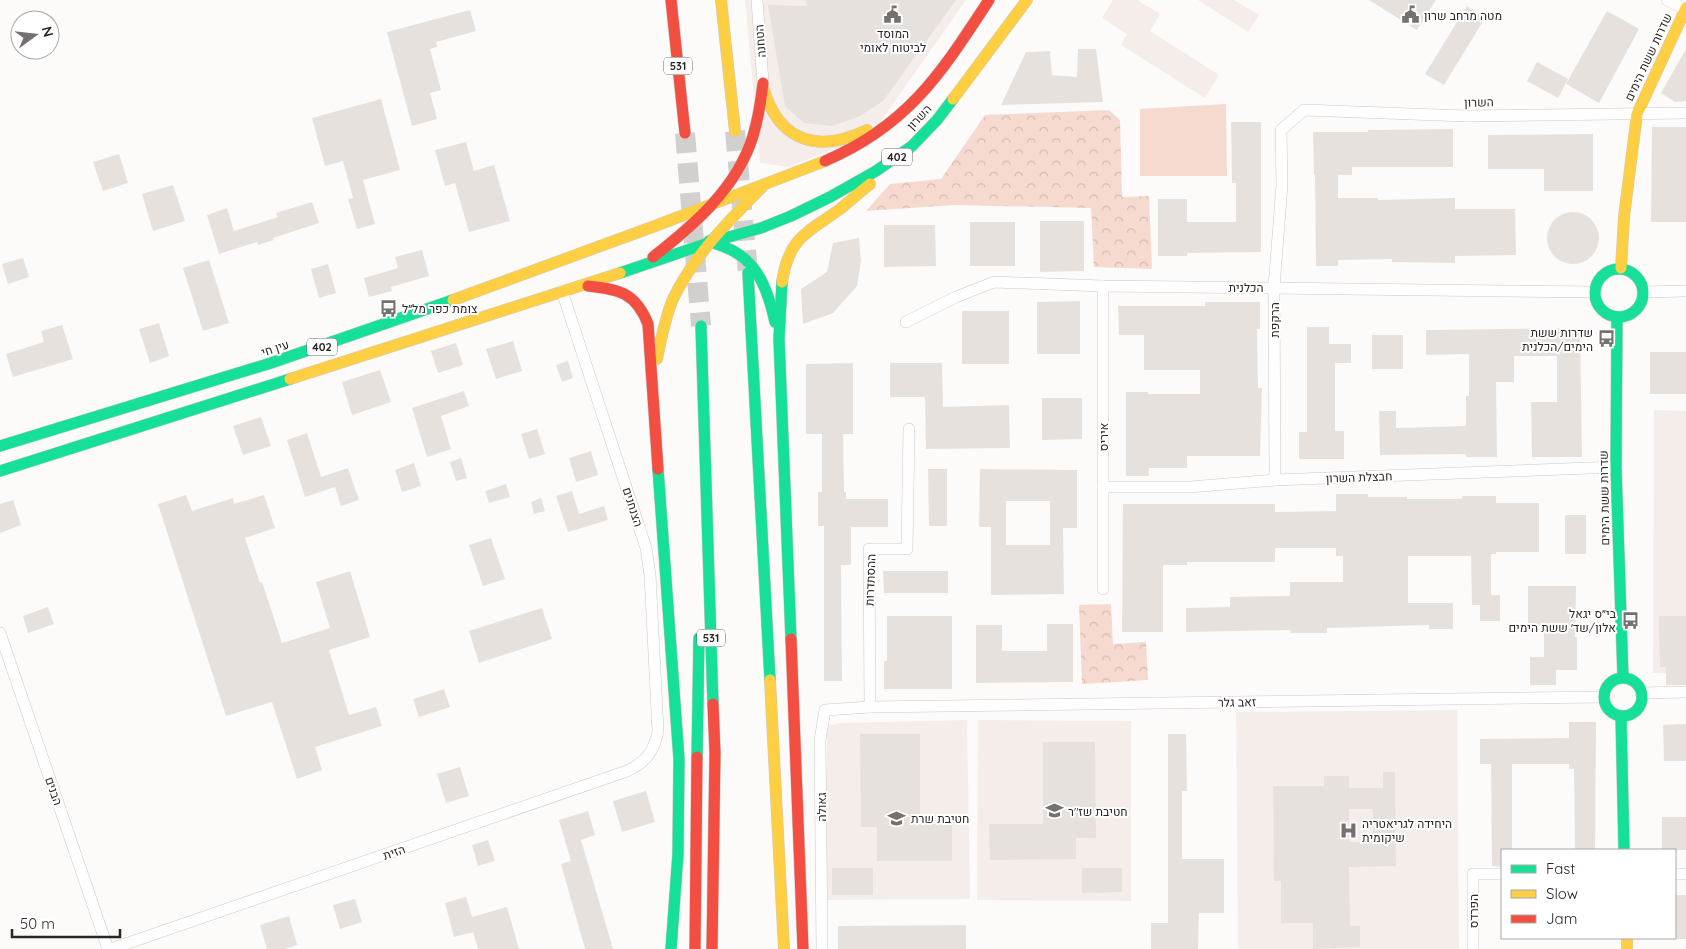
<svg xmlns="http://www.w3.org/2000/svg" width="1686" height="949" font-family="Quicksand,Heebo,sans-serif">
<defs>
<pattern id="park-crowns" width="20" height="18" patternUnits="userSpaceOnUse" patternTransform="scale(1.25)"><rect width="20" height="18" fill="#f6dacf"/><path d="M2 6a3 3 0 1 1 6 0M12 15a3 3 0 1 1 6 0" fill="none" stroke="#d3bbb2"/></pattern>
</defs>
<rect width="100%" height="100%" fill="#fcfbfa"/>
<g fill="#f5edea">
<path d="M745 0H966L872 134 789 167 760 163Z"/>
<path d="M1113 0H1137L1160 14 1150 31 1219 75 1205 98 1121 45 1127 34 1102 18Z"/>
<path d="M1198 0H1234L1259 15 1248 32Z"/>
<path d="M1654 410 1686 411V673H1653Z"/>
<path d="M1457 710 1459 949H1238L1236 712Z"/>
<path d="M967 720 970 899 824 900 827 737 825 726 841 723Z"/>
<path d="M978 720 1131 721V901L977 900Z"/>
</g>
<path fill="#f6dacf" d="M1226 104 1227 176H1140V109Z"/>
<g fill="url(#park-crowns)">
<path d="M1109 110 1120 120 1122 197 1149 196 1152 269 1094 267 1091 208 954 205 866 211 890 184 941 179 985 115Z"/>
<path d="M1111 604 1113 644 1146 642 1148 680 1082 684 1079 605Z"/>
</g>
<g fill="#e7e1de" fill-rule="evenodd">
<path d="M806 0H956L883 101 860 116 832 126 804 123 785 106 768 5 807 6Z"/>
<path d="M1369 0H1436L1417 30Z"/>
<path d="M1467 6 1485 18 1444 85 1425 74Z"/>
<path d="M470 10 476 31 436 42 437 47 430 49 441 90 430 93 437 119 412 126 387 32Z"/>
<path d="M1607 11 1639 29 1599 103 1566 84Z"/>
<path d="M1078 49H1096L1103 102 1001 105 1026 52 1050 51 1052 75 1077 77Z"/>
<path d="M1686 49V101L1675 102 1661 93Z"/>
<path d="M1537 62 1568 79 1558 98 1527 81Z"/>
<path d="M381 99 400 170 363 180 375 224 357 229 348 199 353 198 343 161 325 166 312 118Z"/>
<path d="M1231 122H1261V252L1187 253V256H1158V199H1187V222H1236V183H1232Z"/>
<path d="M1652 127H1686V222H1651Z"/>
<path d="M1453 129V167H1352V175H1338V198H1378V200L1455 198V209H1515L1516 255 1455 256V263L1392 262V259L1338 260V266H1316L1315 175H1314L1313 132H1368V130Z"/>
<path d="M1593 134V191H1544V169H1488V135Z"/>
<path d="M466 142 474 171 494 165 510 221 469 232 455 183 445 186 435 150Z"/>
<path d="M119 154 128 183 103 191 93 162Z"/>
<path d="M173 185 185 221 153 231 142 194Z"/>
<path d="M312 202 319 223 273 238 274 240 258 245 257 242 219 254 207 215 227 208 234 231 278 217 276 213Z"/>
<circle cx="1573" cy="238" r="26"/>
<path d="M1040 221H1084V271L1040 272Z"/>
<rect x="970" y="222" width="45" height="44"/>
<path d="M884 225H935L936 266 884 267Z"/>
<path d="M859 238 861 261 857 286 833 313 803 324 801 289 827 272 833 243Z"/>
<path d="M422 250 429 276 391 287 392 291 369 297 364 278 398 268 395 257Z"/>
<path d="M23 258 29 277 8 284 2 264Z"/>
<path d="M209 260 229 323 203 331 183 268Z"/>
<path d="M328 264 336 293 319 298 311 269Z"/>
<path d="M1080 301V354H1037V302Z"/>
<path d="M1205 302H1260V329H1257L1258 388H1262L1260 456H1187V468H1149V476H1126V392H1148V394H1200V370H1144V335H1119L1118 306H1205Z"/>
<rect x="962" y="311" width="47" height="53"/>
<path d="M159 323 169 356 150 363 139 329Z"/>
<path d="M62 325 73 359 13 377 6 354 44 342 41 331Z"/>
<path d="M1307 327H1329V344H1351V363H1335V431H1344V459H1299V432H1307Z"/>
<path d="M1580 328 1582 457H1532L1531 402H1557V356H1514V382H1496L1497 457H1466V454L1380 455 1379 411H1396V428L1466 426V396H1469V354L1426 355V330Z"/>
<rect x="1372" y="335" width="31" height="34"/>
<path d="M513 341 522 371 496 379 486 349Z"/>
<path d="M456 343 463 365 438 373 431 351Z"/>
<rect x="1650" y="352" width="36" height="42"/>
<path d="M568 361 573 378 562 382 556 365Z"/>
<path d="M853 363V434H843L844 492H846V499H888V527H851V565H841L842 681H824V526H818V492H822V434H806V364Z"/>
<path d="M890 363H942L943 407 1009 405 1010 448 926 449 925 397H890Z"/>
<path d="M380 370 391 402 352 415 342 382Z"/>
<path d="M464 391 469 406 441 416 451 449 427 457 412 408Z"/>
<path d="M1042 398H1082V439L1042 440Z"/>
<path d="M261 417 271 446 243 455 233 426Z"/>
<path d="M537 429 545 454 529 459 521 434Z"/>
<path d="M307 433 321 477 348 468 359 500 341 506 335 487 305 497 287 440Z"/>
<path d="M591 451 598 475 576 482 569 458Z"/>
<path d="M461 458 467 478 456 481 450 462Z"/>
<path d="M414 463 421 486 402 492 395 470Z"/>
<path d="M928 469H947V526H929Z"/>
<path d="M980 469 1077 470V528H1063L1064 594 991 595V527H979ZM1006 501H1050V545H1006Z"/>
<path d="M506 484 510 497 489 503 485 491Z"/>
<path d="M572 491 579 514 604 506 608 520 568 532 556 496Z"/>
<path d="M1336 494H1368V497H1407V499H1462V496H1496V503H1539V552H1496V554H1491V595H1500V621H1480V605H1472L1471 556H1408V603H1453V629H1429V625L1327 628V633H1291L1290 630 1186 632V608L1230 607V597L1290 596V582H1343V556H1336V548H1275V562H1187V565H1163V632H1122L1123 504H1275V512L1336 511Z"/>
<path d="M186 495 192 511 233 498 234 504 264 495 275 528 245 538 260 583 262 582 282 643 330 628 316 582 350 571 370 637 329 650 349 715 376 707 382 726 315 747 322 770 297 779 272 702 226 716 158 504Z"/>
<path d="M541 498 545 511 534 514 531 502Z"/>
<path d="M13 500 21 525 0 533V504Z"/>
<rect x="1565" y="515" width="21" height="39"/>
<path d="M491 538 505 579 483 586 469 545Z"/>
<path d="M883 571H948V593H884Z"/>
<path d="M1528 586H1576L1575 637H1577V670H1556V685H1530V657H1544V626H1528Z"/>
<path d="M48 607 54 624 28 633 23 616Z"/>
<path d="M542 608 552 639 479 663 469 631Z"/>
<path d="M887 616H952V689H884V661H887Z"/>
<path d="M1659 616H1686V685H1666V667H1660Z"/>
<path d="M1047 624H1073V682L976 683V625H1002V651H1047Z"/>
<path d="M444 689 450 707 419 717 413 699Z"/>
<path d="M1569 722H1596L1595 850H1575L1574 769H1569V764H1512V850H1502V867L1492 866 1491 764H1480V739L1569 738Z"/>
<path d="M1686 724V761H1664L1663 725Z"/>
<path d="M860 734H920V824H952V861H877V827H861Z"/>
<path d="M1168 734H1186L1187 791H1182V859H1224V913H1199L1198 949H1151V923H1168Z"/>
<path d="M1043 742H1095L1096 838H1076V859L990 860 989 824H1043Z"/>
<path d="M460 767 469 796 446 803 437 774Z"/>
<path d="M1383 772H1395L1396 866 1349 867 1350 926H1360V947L1313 949V923H1281V881H1274L1273 786H1324V776H1349V788H1383ZM1349 809H1373V842H1349Z"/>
<path d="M646 791 655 822 622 832 613 801Z"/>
<path d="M588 811 595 835 581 840 613 949H585L561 864 571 861 559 820Z"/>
<rect x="1662" y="817" width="24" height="33"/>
<path d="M488 840 495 861 478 866 472 845Z"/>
<rect x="832" y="868" width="41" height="27"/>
<path d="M1082 868H1122V892L1082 893Z"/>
<rect x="1675" y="895" width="11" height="44"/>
<path d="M466 897 472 917 507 907 519 949H478L473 932 454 937 445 903Z"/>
<path d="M355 899 362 922 340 929 333 905Z"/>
<path d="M289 916 297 945 285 949H267L260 925Z"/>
<path d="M966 925V949H838V926Z"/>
</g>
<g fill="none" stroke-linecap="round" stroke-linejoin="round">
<g stroke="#d2d0cf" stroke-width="20" stroke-dasharray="20 10" stroke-linecap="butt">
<path d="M735 131 748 273"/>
<path d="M685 133 701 326"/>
</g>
<defs>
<g id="street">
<path d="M757 0 763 83"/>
<path d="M1667 0 1685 9"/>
<path d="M1103 286V589"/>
<path d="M1644 292 1686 291"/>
<path d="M906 322 956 297 994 282 1103 286 1595 292"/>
<path d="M1275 480 1274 287 1282 185 1281 130 1304 110 1466 116 1686 113"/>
<path d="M1103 487H1190L1275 480 1616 467"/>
<path d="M0 633 108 949"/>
<path d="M1641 693 1686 692"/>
<path d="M870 707 869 549H907L909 429"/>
<path d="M1675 874H1686"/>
<path d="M111 949 627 771C646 762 654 752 658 731L650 575 646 548 562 291"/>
<path d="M822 949 820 740 825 710 870 707 1604 697"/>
<path d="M1473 949V874H1502"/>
</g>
<g id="fast">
<path d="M709 241C718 245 727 247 735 252 760 266 769 295 775 322"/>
<circle cx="1619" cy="293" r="24"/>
<path d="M620 273 711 242 761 228 791 216 830 197 876 171 912 146 937 120 953 99"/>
<path d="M748 273 770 680"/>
<path d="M782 282 779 339 791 639"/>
<path d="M1617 317 1616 467 1623 677"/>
<path d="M701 326 713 704"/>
<path d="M0 446 271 363 453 300"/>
<path d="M658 469 679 759 678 854 671 949"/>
<path d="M0 471 290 379"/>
<circle cx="1623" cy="697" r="19"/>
<path d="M1621 716 1624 850"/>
<path d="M697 757 699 638"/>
</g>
<g id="slow">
<path d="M721 0 735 131"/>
<path d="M764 90C780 143 820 153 867 130"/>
<path d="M953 99 1027 0"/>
<path d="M1621 268 1624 217 1637 114 1686 8"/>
<path d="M782 282C789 237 807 233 840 209 850 201 860 192 870 184"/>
<path d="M453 300 655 226 825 161"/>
<path d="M657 359C661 339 665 318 673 299 694 255 729 221 762 187"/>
<path d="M290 379 620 273"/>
<path d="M770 680 784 949"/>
<path d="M1627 938V949"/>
</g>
<g id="jam">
<path d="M671 0 685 133"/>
<path d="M825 161C909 125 941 73 989 0"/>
<path d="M653 257C694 225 737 188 753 136 758 119 761 101 763 83"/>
<path d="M588 286C619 289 636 293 648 324L658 469"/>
<path d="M791 639 803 949"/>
<path d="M695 949 697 757"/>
<path d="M712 949 715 753 713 704"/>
</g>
</defs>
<use href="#street" stroke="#ccc9c7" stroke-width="12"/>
<use href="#fast" stroke="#ccc9c7" stroke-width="12"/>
<use href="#slow" stroke="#ccc9c7" stroke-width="12"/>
<use href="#jam" stroke="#ccc9c7" stroke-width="12"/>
<use href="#street" stroke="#fffefe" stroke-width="11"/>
<use href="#fast" stroke="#16e098" stroke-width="11"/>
<use href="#slow" stroke="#ffcf43" stroke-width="11"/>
<use href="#jam" stroke="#f24e42" stroke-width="11"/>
</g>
<defs>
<symbol id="civic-bare" viewBox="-9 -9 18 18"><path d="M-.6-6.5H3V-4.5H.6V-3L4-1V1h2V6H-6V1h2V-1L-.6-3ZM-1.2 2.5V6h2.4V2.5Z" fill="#74716f" stroke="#fff" stroke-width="2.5" paint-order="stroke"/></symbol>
<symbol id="bus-bare" viewBox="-9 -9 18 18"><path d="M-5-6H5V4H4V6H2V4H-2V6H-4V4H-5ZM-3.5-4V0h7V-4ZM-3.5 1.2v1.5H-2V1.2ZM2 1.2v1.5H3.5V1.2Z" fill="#74716f" stroke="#fff" stroke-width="2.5" paint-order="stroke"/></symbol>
<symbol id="school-bare" viewBox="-9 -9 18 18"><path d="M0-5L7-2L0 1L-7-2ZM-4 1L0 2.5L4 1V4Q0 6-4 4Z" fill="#74716f" stroke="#fff" stroke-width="2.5" paint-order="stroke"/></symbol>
<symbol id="hospital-bare" viewBox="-9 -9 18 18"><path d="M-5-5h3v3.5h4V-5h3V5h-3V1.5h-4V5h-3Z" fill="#74716f" stroke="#fff" stroke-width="2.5" paint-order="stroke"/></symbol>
</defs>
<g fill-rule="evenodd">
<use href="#civic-bare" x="880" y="2" width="25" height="25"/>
<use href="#civic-bare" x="1398" y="2" width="25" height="25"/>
<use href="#bus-bare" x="376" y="296" width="25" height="25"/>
<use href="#bus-bare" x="1594" y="326" width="25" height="25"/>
<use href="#bus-bare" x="1618" y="608" width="25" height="25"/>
<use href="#school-bare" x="1042" y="798" width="25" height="25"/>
<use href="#school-bare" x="884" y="806" width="25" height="25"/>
<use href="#hospital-bare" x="1336" y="818" width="25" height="25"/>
</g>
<g text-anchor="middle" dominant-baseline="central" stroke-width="4" stroke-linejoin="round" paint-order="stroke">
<g fill="#fff" stroke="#6b6766" stroke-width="1">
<rect x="664" y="57.5" width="28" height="17" rx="4"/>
<rect x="882" y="148.5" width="30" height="17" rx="4"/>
<rect x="307" y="338.5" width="30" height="17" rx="4"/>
<rect x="697" y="629.5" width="28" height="17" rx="4"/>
</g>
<g font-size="11" font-weight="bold" fill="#2b2624">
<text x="678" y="66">531</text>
<text x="897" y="157">402</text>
<text x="322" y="347">402</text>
<text x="711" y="638">531</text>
</g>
<g font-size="12" fill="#2b2624" stroke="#fff" text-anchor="start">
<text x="1424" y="15">מטה מרחב שרון</text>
<text x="893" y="33" text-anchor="middle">המוסד<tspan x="893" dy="14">לביטוח לאומי</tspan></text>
<text x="402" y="308">צומת כפר מל״ל</text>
<text x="1593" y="332" text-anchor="end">שדרות ששת<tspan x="1593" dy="14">הימים/הכלנית</tspan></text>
<text x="1616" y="613" text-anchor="end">בי״ס יגאל<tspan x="1616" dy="14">אלון/שד׳ ששת הימים</tspan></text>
<text x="1068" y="811">חטיבת שז"ר</text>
<text x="911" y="818">חטיבת שרת</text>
<text x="1362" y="823">היחידה לגריאטריה<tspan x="1362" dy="14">שיקומית</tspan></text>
</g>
<g font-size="12" fill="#2b2624" stroke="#fff">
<text transform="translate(760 41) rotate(-94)">הטחנה</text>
<text transform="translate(1648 57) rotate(-65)">שדרות ששת הימים</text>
<text transform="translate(1479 102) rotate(-1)">השרון</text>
<text transform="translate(919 117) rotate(-47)">השרון</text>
<text x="1246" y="287">הכלנית</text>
<text transform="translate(1274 320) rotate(-90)">הרקפת</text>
<text transform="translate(275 348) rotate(-18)">עין חי</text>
<text transform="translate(1103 437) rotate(-90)">איריס</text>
<text transform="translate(1359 477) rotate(-2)">חבצלת השרון</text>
<text transform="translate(1604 498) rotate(-91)">שדרות ששת הימים</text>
<text transform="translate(633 507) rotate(72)">הצנחנים</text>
<text transform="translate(870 580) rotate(-88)">ההסתדרות</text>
<text transform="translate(1237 702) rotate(-1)">זאב גלר</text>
<text transform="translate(54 791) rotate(71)">הבנים</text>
<text transform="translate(821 807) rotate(-90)">גאולה</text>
<text transform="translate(394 852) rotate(-19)">הזית</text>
<text transform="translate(1473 911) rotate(-90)">הפרדס</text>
</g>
</g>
<rect x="1501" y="849" width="175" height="90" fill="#ffffff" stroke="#aaa8a7"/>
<rect x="1511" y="865" width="25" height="8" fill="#16e098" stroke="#aaa8a7"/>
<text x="1546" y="874" font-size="15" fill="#2b2624">Fast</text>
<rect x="1511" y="890" width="25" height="8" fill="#ffcf43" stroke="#aaa8a7"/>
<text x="1546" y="899" font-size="15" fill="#2b2624">Slow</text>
<rect x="1511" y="915" width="25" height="8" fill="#f24e42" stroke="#aaa8a7"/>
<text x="1546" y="924" font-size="15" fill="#2b2624">Jam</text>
<g transform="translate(35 35) rotate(75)"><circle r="24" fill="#ffffff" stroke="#aaa8a7"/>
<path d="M0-4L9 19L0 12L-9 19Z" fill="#74716f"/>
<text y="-8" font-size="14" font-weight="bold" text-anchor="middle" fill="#2b2624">N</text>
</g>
<path d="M12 929v8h108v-8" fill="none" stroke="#2b2624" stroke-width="2.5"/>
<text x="20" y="929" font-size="15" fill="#2b2624" stroke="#ffffff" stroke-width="4" paint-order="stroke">50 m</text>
</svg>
